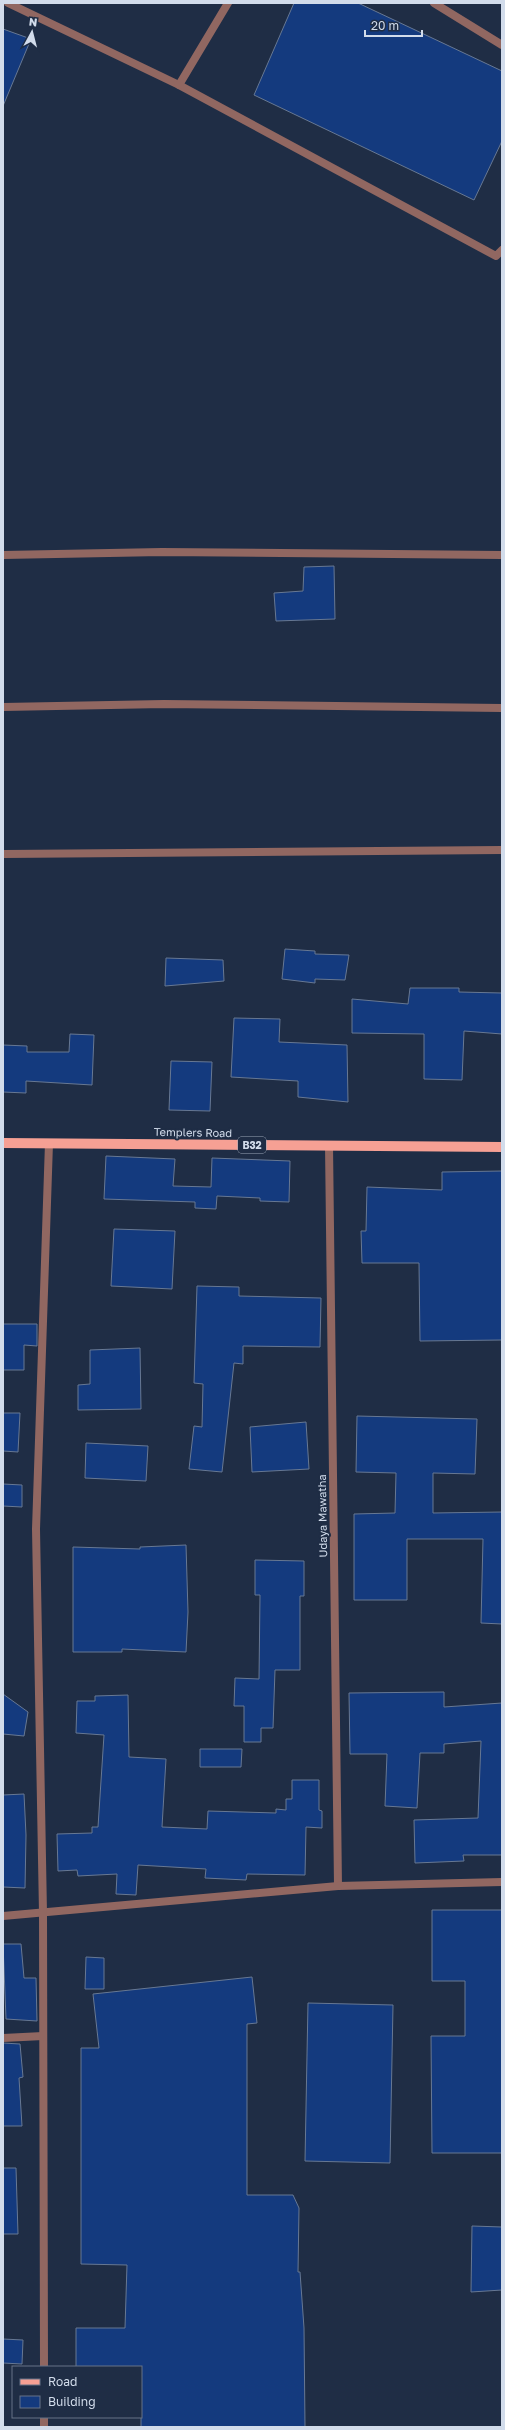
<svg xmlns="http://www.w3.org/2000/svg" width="505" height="2430" font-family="'Golos Text',sans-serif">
<rect width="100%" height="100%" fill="#1f2d45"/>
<g fill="#143a7e" stroke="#677893">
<path d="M294 3H358L502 71V141L474 200 254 95Z"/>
<path d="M3 29 31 39 3 106Z"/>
<path d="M334 566 335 619 276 621 274 593 303 591 304 567Z"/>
<path d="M285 949 315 951V954L349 955 345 980 315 979V983L282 979Z"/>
<path d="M166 958 223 960 224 981 165 986Z"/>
<path d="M410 988H459V992L502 993V1034L464 1031 462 1080 424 1079V1034L352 1033V999L408 1004Z"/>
<path d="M234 1018 280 1019 279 1042 347 1045 348 1102 298 1097V1081L231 1077Z"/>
<path d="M70 1034 94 1035 92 1085 26 1081V1093L3 1092V1045L27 1046V1052H69Z"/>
<path d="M171 1061 212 1062 210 1111 169 1110Z"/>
<path d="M106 1156 175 1159 173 1186 211 1187 212 1158 290 1161 289 1202 260 1201V1198L217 1196 216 1209 195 1208V1202L104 1199Z"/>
<path d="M502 1171V1340L420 1341 419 1263H362L361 1231H366L367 1187 442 1190V1172Z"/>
<path d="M114 1229 175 1231 172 1289 111 1286Z"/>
<path d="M197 1286 239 1287V1296L321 1298 320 1347 243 1346V1364L234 1363 222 1472 189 1469 194 1426 202 1427 203 1384 194 1383Z"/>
<path d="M3 1324H37V1346L24 1345V1370H3Z"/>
<path d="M140 1348 141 1409 78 1410V1385L90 1384V1350Z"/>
<path d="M3 1413H20L18 1452 3 1451Z"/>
<path d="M357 1416 477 1419 475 1474 433 1473V1513L502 1512V1624L481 1623 483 1539H407V1600H354V1514L395 1513 396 1473 356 1472Z"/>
<path d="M306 1422 309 1469 252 1472 250 1427Z"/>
<path d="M86 1443 148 1446 146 1481 85 1478Z"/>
<path d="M3 1484 22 1485V1507L3 1506Z"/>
<path d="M186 1545 188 1612 186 1652 122 1649V1652H73V1547L140 1549V1547Z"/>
<path d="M255 1560 304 1561V1596H300V1670H275L273 1728H261V1742H244V1706H234L235 1678 259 1679 260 1595H255Z"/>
<path d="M444 1692V1707L502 1703V1855H463L464 1861 415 1863 414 1820 478 1818 481 1741 444 1744V1753H420L417 1808 385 1806 387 1754H350L349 1693Z"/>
<path d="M3 1694 28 1712 24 1736 3 1734Z"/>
<path d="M128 1695 129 1757 166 1759 162 1827 207 1829 208 1811 276 1813V1809L286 1810V1799H292V1780H319V1810L322 1811V1828L306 1827 305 1875 247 1874 246 1880 205 1878 206 1869 138 1865 136 1895 116 1894 117 1874 78 1876 77 1870 58 1871 57 1834 92 1833V1827H98L104 1735 76 1733 77 1701H95V1696Z"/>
<path d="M200 1749H242L241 1767H200Z"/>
<path d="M24 1794 26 1835 25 1888 3 1887V1795Z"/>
<path d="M432 1910H502V2153H432L431 2036H465V1981H432Z"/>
<path d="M3 1944H21L24 1978H36L37 2021 6 2019Z"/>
<path d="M86 1957 104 1958V1989H85Z"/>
<path d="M252 1977 257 2023 247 2024V2195H293L299 2208 298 2272H300L304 2328 305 2427H141V2367H76V2328H125L127 2265 81 2264V2048H99L93 1994Z"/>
<path d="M308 2003 393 2005 390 2163 305 2161Z"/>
<path d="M3 2043 20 2044 23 2077 19 2078 22 2126H3Z"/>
<path d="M3 2168H16L18 2234H3Z"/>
<path d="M472 2226 502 2227V2290L471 2292Z"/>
<path d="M3 2339 23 2340 22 2364 3 2363Z"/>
</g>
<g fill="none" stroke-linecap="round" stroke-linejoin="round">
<g stroke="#916761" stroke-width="8">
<path d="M8 3 179 85 496 256 502 250"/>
<path d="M434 3 502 45"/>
<path d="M179 85 228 3"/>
</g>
<g stroke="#916761" stroke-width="8">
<path d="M3 555 162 552 502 555"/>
<path d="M3 707 164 704 502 708"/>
<path d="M3 854 502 850"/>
<path d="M329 1145 338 1886"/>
<path d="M3 1916 338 1886 502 1882"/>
<path d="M3 2038 43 2036"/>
<path d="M44 2367 43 1913 36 1529 49 1143"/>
<path d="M44 2417V2427"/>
</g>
<path stroke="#f6a094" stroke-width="10" d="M3 1143 502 1147"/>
</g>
<g text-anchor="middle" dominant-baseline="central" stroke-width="4" stroke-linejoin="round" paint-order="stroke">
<rect fill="#1f2d45" stroke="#9ca8b9" stroke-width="1" x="238" y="1137" width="28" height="16" rx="3"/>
<g font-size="10" font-weight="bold" fill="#d2dceb">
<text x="252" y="1145">B32</text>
</g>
<g font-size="11" fill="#d2dceb" stroke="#1f2d45">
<text transform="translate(193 1132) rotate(1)">Templers Road</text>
<text transform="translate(322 1516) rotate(-91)">Udaya Mawatha</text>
</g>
</g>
<rect width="505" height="2430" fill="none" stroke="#d2dceb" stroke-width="8"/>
<rect x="12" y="2366" width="130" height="52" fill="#1f2d45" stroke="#677387"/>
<rect x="20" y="2379" width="20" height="6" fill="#f6a094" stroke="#677387"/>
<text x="48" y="2386" font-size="12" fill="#d2dceb">Road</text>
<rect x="20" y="2396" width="20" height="12" fill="#143a7e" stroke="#677387"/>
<text x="48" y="2406" font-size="12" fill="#d2dceb">Building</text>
<g transform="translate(32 32) rotate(7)" stroke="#1f2d45" stroke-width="3" paint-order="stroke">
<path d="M0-3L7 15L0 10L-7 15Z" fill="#d2dceb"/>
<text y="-6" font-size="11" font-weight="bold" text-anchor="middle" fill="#d2dceb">N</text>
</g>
<path d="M365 30v6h57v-6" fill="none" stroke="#d2dceb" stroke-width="2"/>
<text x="371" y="30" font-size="12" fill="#d2dceb" stroke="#1f2d45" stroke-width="3" paint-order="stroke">20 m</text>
</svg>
